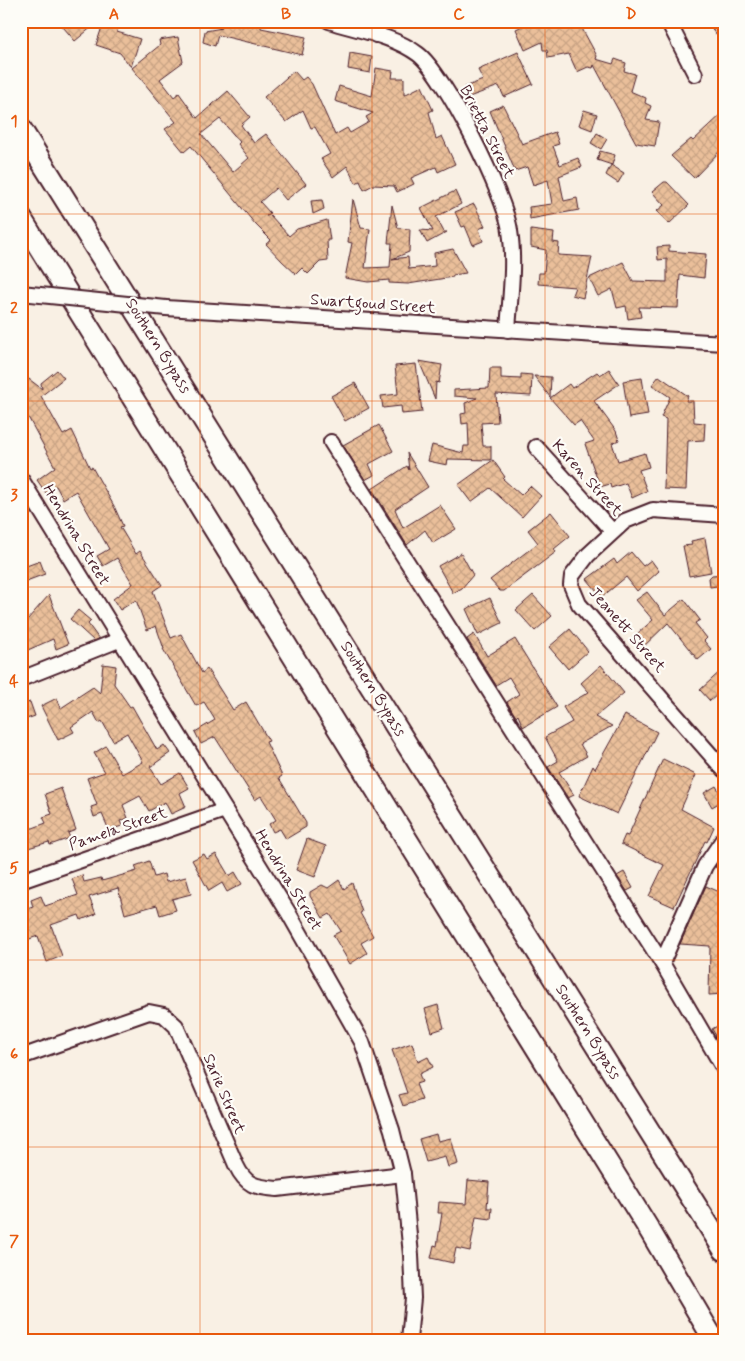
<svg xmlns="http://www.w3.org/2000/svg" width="745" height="1361" font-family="Mynerve,sans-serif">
<defs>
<pattern id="building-cross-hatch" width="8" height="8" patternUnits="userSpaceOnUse" patternTransform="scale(1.25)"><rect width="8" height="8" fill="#eabf9a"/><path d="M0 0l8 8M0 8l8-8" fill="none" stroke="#caa485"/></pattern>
</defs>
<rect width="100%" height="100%" fill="#f9f0e4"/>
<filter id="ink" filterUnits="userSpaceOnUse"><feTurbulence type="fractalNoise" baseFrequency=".02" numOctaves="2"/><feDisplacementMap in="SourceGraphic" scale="10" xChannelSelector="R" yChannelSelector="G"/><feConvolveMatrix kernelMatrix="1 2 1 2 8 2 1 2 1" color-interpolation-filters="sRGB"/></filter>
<g filter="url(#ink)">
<g fill="url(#building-cross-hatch)" stroke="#4a1f2b" fill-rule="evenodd">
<path d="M58 21H99L75 41Z"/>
<path d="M104 21H120L117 32 140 39 131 67 120 53 96 45Z"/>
<path d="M209 21H248L261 24V28L306 37 302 55 218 35 215 46 203 42 205 31 222 28 209 24Z"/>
<path d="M533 21H578L597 56 596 59 613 64 615 59 626 63 624 71 635 74 630 91 646 98 645 103 651 106 646 120 659 122 655 146 636 143 594 65 593 68 588 67 577 72 569 54 548 58 547 50H543L542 42 525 50 516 29Z"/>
<path d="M708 21H724V29L715 34Z"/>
<path d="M178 37 183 62 160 79 174 97 179 93 197 118 228 91 250 117 241 125 254 143 266 134 306 184 286 200 276 188 260 202 270 213 266 216 270 215 289 236 297 229 327 220 330 240H327L328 261 320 262 308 274 302 268 296 274 282 261 266 244 271 240 255 224 191 146 184 152 165 129 176 122 132 68 160 45 159 40ZM220 119 240 142 238 144 249 158 233 172 201 134Z"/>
<path d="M518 52 533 84 504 97 499 86 469 97 465 87 483 80 478 70Z"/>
<path d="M350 53 372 57 370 73 348 69Z"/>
<path d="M376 68 393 71 392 78H404V95L422 86 433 110 429 112 436 139 442 136 455 164 438 172 436 167 411 178 414 184 397 192 394 186 373 185 364 190 360 181 356 183 347 166 333 177 321 159 330 154 315 127 311 128 303 110 286 122 264 97 294 71 302 80 306 77 312 84 335 135 347 128 350 133 369 122 366 117 373 113 335 101 339 86 372 96Z"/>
<path d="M503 105 522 144 555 132 559 144 553 146 560 165 578 158 582 167 559 176 564 201 577 198 579 210 530 219 529 207 552 204 548 180 533 185 527 167 515 171 490 111Z"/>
<path d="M584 110 597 114 592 130 579 125Z"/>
<path d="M724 112V147L694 178 671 156 691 139 693 141Z"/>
<path d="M597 133 607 139 601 149 591 143Z"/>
<path d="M600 151 615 155 612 165 597 160Z"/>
<path d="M611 165 624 173 618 183 606 175Z"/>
<path d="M664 182H667L689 205 669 224 657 211 664 205 652 192Z"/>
<path d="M455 191 461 204 436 217 444 232H447L427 243 420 230 433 231 421 208Z"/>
<path d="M353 199 361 228 370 229 365 268 390 267 392 243H388L392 205 398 228 410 229 409 252 392 259 408 257 409 269 435 266 434 253 453 249 466 273 453 275V277L408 284 389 283V280L368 282 345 278 352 243 348 242Z"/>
<path d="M322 200 324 209 313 214 311 201Z"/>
<path d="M474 204 485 226 479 229 483 241 473 245 465 226 462 227 455 212Z"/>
<path d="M531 230 554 233 553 242 559 243 558 255 592 257 583 298 572 295 575 287 538 284 539 273H544L546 250 531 247Z"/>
<path d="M669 246V251L706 254 704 278 680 275 678 308 639 307 641 317 628 319 626 306 617 308 612 289 598 296 589 278 623 262 633 281 667 282V259L658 260 657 247Z"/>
<path d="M419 361 442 365 439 383 436 382 435 399Z"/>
<path d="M416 364 422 412 402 414 401 406 383 408 381 396 398 394 395 366Z"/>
<path d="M490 368H501V378L521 379V374L532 375 531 396 496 394 498 422 481 423 483 446H491V460L448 459 447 465 428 461 432 445 463 453 464 446H469L468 423 462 424 461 414 466 413 465 403 477 398 454 396V390L489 388Z"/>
<path d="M609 369 619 384 594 401 616 431 619 440 612 443 618 461 645 453 649 467 639 470 647 491 632 498 626 483 611 488 610 484 600 487 585 444 594 441 580 421 574 425 550 398 569 384 572 388 597 372 600 375Z"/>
<path d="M57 370 64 378 41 396 63 435 72 430 90 468 92 467 114 506 123 526 120 527 136 554 140 551 162 585 153 591 171 638 181 634 202 673 207 669 233 710 246 702 269 741 266 742 282 776 279 778 306 823V827L286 839 280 829 273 832 269 824 276 820 261 796 255 800 215 737 201 744 195 732 215 720 204 702 196 706 163 649H164L156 626 147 630 136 600 120 610 113 599 133 584 117 558 103 566 97 556 109 549 76 491 63 499 56 486 46 493 37 480 55 467 21 404V373L42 389 41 383Z"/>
<path d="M534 376 551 377 550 397Z"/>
<path d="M659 376 688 396 686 401H693L694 422 705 423 704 440 688 441 686 490 664 489 666 419 661 417 670 397 652 385Z"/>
<path d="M642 378 648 415 629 418 623 381Z"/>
<path d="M355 383 369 408 345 421 331 396Z"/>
<path d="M379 425 393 451 369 464 374 475 365 480 343 445Z"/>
<path d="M407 453 428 487 395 509 403 528 440 505 456 529 433 543 425 530 407 545 372 489 407 466 409 470Z"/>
<path d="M493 460 505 477 503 479 521 495 530 486 541 496 522 517 490 488 471 502 458 485Z"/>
<path d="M551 512 570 536 554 549 556 552 504 591H500L490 580 538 543 528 530Z"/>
<path d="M705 538 711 572 689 576 683 546 692 545 691 541Z"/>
<path d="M631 552 643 566 651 560 659 571 637 591 626 577 602 597 587 579 614 559 617 564Z"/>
<path d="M461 553 473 575 462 588 453 593 438 566Z"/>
<path d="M40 561 45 574 21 583V568Z"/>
<path d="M724 574V585L710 587 709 578 712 575Z"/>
<path d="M647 592 665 615 684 599 700 620 695 623 707 638 704 641 711 649 698 660 668 623 641 649 631 639 653 620 636 600Z"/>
<path d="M49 595 68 644 56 649 53 639 21 653V622L27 620Z"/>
<path d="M533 595 552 616 535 631 516 610Z"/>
<path d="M490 598 502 623 478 635 466 609Z"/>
<path d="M78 610 91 621 88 624 99 639 94 641 70 619Z"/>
<path d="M570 629 588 651 568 669 549 647Z"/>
<path d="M474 634 487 656 515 639 557 707 523 727 518 715 516 717 507 702 519 694 509 677 496 685 467 639Z"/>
<path d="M103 664 116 666 114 684 130 707 132 706 157 750 164 745 170 753 150 767 161 784 180 773 189 788 180 793 186 807 171 814 165 802 149 811 140 796 123 805 128 818 120 821 122 826 109 830 102 814 94 817 91 807 97 805 87 778 105 772 94 753 106 746 122 774 143 762 127 733 113 741 102 721 99 723 93 712 71 727 74 732 58 740 41 706 57 698 61 708 93 687 100 693Z"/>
<path d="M601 665 624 693 595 717 612 726 580 744 587 756 559 772 574 795 568 798 548 767 558 761 545 737 572 722 563 707 589 692 581 683Z"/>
<path d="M724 668V689L710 701 700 690Z"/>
<path d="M30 702 35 716 21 721V705Z"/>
<path d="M625 715 657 732 617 814 579 796 593 766 595 769Z"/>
<path d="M663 759 696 775 681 809 714 827 707 842 705 841 674 907 649 896 664 865 621 844 625 835 628 836Z"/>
<path d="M716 786 724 800 712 807 704 793Z"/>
<path d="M61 788 76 830 68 833 70 838 50 845 49 842 21 850V828H33L46 823 43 817 52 814 45 794Z"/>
<path d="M307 839 326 846 315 877 296 870Z"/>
<path d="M204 854 207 859 216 854 229 876 235 872 242 884 227 892 222 883 209 891 192 860Z"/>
<path d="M724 854V872L715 867Z"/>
<path d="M149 861 154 877 164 874 166 882 186 877 191 894 172 899 176 910 160 915 157 905 125 914 118 888 89 897 96 914 81 920 79 915 51 925 62 956 47 962 38 936 21 942V911L33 907 31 900 41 896 45 906 78 895 72 879 82 875 84 882 101 878 102 881 137 871 135 866Z"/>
<path d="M624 872 633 888 627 891 617 876Z"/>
<path d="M339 880 344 889 352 883 362 912 360 913 373 936 361 943 367 953 350 964 333 935 341 931 330 914 323 918 310 896V892L322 885 328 888Z"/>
<path d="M706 886 724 894V994L709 995 710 946 680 944Z"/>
<path d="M438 1005 444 1028 432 1032 425 1009Z"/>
<path d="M721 1024 724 1030V1050L712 1029Z"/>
<path d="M412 1043 418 1062 428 1057 433 1067 419 1074 422 1082 416 1084 422 1100 403 1106 399 1095 407 1093 392 1050Z"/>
<path d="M436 1134 438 1141 451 1138 458 1164 448 1167 445 1157 426 1162 419 1139Z"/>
<path d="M468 1180 489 1182 487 1208H492L491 1219 476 1217 470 1251 456 1248 453 1263 431 1258 434 1245 437 1246 442 1213H438L439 1202 466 1204Z"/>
</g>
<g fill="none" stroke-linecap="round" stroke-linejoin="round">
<defs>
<g id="minor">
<path d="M329 21C357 30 394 36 418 54 444 73 506 197 510 231 515 263 510 298 508 330"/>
<path d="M668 21 695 74"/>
<path d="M376 35 380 21"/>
<path d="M166 308 724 343"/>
<path d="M331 442 662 963 724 1069"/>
<path d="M536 447 612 531"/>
<path d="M21 479 288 912 362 1042 392 1130 403 1174 411 1255 413 1298 409 1340"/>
<path d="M724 515 653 510 625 521 588 555 572 576 571 585 579 604 724 770"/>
<path d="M21 679 119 640"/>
<path d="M21 881 225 810"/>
<path d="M662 963 705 866 724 838"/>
<path d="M21 1057 149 1012 164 1015 176 1026 236 1165C246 1186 255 1187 277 1189L403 1174"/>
</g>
<g id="highway">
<path d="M21 129 724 1250"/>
<path d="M21 218 650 1231 714 1340"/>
</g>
</defs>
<use href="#minor" stroke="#4a1f2b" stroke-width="18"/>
<use href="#highway" stroke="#4a1f2b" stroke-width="24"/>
<use href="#minor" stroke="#fdfcf7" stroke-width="14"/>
<use href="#highway" stroke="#fdfcf7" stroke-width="20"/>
<defs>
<path id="minor-bridge" d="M21 293 166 308"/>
</defs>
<use href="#minor-bridge" stroke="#4a1f2b" stroke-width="18" stroke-linecap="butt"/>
<use href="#minor-bridge" stroke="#fdfcf7" stroke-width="14"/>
</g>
</g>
<path fill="none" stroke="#e8590c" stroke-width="1" stroke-opacity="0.55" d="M200 21V1340M372 21V1340M545 21V1340M21 214H724M21 401H724M21 587H724M21 774H724M21 960H724M21 1147H724"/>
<g text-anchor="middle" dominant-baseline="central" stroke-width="4.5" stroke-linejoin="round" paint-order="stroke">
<g font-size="16" fill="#4a1f2b" stroke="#fdfcf7">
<text transform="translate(487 132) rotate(63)">Brietta Street</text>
<text transform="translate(373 304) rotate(4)">Swartgoud Street</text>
<text transform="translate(158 346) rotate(58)">Southern Bypass</text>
<text transform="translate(587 478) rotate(48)">Karen Street</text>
<text transform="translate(76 535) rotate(59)">Hendrina Street</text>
<text transform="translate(627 630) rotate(49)">Jeanett Street</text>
<text transform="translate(373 689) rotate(58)">Southern Bypass</text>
<text transform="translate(118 829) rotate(-19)">Pamela Street</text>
<text transform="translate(288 880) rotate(59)">Hendrina Street</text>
<text transform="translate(588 1032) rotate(58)">Southern Bypass</text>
<text transform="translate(224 1094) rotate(67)">Sarie Street</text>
</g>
</g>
<rect width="745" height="1361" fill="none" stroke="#fdfcf7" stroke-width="55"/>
<rect x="28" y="28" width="690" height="1306" fill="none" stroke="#e8590c" stroke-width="2"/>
<g font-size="16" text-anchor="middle" font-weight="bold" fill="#e8590c">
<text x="114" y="19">A</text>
<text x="286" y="19">B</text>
<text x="459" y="19">C</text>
<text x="631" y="19">D</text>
<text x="14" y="126">1</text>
<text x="14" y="313">2</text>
<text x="14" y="500">3</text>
<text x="14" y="686">4</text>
<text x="14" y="873">5</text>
<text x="14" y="1059">6</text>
<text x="14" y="1246">7</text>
</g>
</svg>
